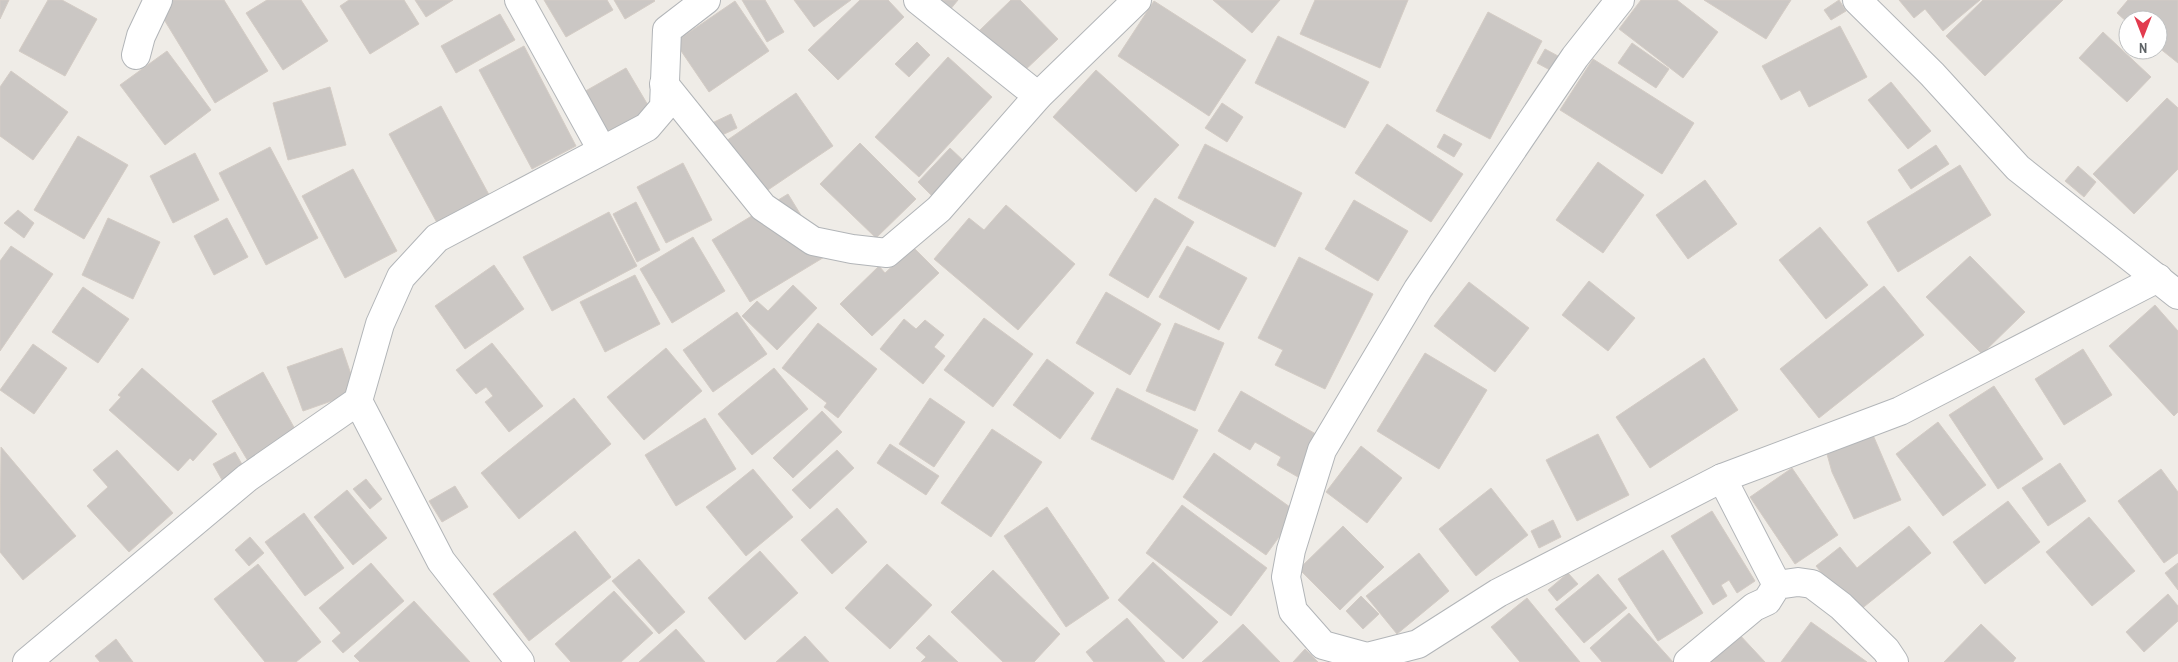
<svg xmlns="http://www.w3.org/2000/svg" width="2178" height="662" font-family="'Archivo Narrow',sans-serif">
<rect width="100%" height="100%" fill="#efece7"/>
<g fill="#cbc7c4" stroke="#d4ccc5">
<path d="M0 0H9L0 19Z"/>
<path d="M48 0H62L97 19 65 76 19 51Z"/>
<path d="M170 0H224L268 71 215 103 157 8Z"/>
<path d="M267 0H301L328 41 283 70 246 13Z"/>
<path d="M349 0H404L419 24 370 54 340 6Z"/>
<path d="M415 0H453L426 17Z"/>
<path d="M544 0H607L613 10 566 37Z"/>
<path d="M614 0H654L655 1 625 19Z"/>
<path d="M742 0H765L784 32 767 42Z"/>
<path d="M794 0H851L814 27Z"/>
<path d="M860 0H888L904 17 838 80 808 50Z"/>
<path d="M936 0H958L949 11Z"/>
<path d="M1011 0H1020L1058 39 1022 73 980 30Z"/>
<path d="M1213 0H1280L1252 33Z"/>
<path d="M1315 0H1408L1380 68 1300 34Z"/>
<path d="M1641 0H1677L1718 32 1683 78 1619 29Z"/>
<path d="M1704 0H1791L1766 39Z"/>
<path d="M1839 0 1846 11 1831 20 1824 10Z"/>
<path d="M1899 0H1980L1943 31 1925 9 1914 18Z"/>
<path d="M1983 0H2063L1985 76 1946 36Z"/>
<path d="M2128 0H2178V63L2158 47V20H2128V23L2117 13Z"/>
<path d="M735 1 769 51 709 92 675 42Z"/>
<path d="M1154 1 1246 60 1209 116 1118 56Z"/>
<path d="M1488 12 1542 41 1490 139 1436 111Z"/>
<path d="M500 14 515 40 456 73 441 46Z"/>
<path d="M1840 26 1867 77 1809 107 1800 90 1781 100 1762 66Z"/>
<path d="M2103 32 2151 77 2127 102 2079 58Z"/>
<path d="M1278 36 1369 82 1345 128 1255 83Z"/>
<path d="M917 42 930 55 909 77 895 64Z"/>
<path d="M1632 43 1669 69 1656 88 1618 63Z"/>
<path d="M524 46 576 146 532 169 479 70Z"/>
<path d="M1545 49 1558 56 1550 70 1537 63Z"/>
<path d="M167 51 211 110 165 145 120 85Z"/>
<path d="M948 57 992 97 919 177 875 137Z"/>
<path d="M1593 59 1694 123 1662 174 1560 110Z"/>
<path d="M626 68 652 112 601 142 575 97Z"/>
<path d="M1096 70 1179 145 1136 192 1053 117Z"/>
<path d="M11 71 68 112 33 160 0 136V87Z"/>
<path d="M1891 82 1931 131 1908 149 1868 100Z"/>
<path d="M330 87 346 145 288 160 273 103Z"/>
<path d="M796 93 833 146 762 194 726 141Z"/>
<path d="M2167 98 2178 108V169L2134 214 2093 174Z"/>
<path d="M1222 103 1243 117 1227 142 1205 128Z"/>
<path d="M441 106 494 204 442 232 389 134Z"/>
<path d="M731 114 737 128 718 137 712 123Z"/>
<path d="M1387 124 1463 174 1431 222 1355 173Z"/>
<path d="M1444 134 1462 144 1454 157 1437 147Z"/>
<path d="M78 136 128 165 84 239 34 210Z"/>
<path d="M860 143 916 199 876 238 820 184Z"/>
<path d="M1205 144 1302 193 1275 247 1178 198Z"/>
<path d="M1936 145 1949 164 1911 189 1898 170Z"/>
<path d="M270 147 318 238 266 265 219 173Z"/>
<path d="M950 148 968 165 935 199 918 182Z"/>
<path d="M195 153 219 200 173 223 150 176Z"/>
<path d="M1598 162 1644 195 1603 253 1556 220Z"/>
<path d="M683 163 712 220 666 243 637 187Z"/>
<path d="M1960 165 1991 215 1898 272 1867 222Z"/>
<path d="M2078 166 2096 182 2084 197 2065 181Z"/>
<path d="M353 169 397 251 345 278 302 196Z"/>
<path d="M1705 180 1737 224 1688 259 1656 215Z"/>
<path d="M788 194 826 256 750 302 712 240Z"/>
<path d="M1155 198 1194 222 1148 298 1109 275Z"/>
<path d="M1354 200 1408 231 1378 281 1325 249Z"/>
<path d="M636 202 660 250 637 262 613 214Z"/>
<path d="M1006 205 1075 264 1018 330 934 259 969 218 984 230Z"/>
<path d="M18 210 34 223 24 238 4 223Z"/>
<path d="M609 212 637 266 552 311 523 257Z"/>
<path d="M108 218 160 242 133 299 82 275Z"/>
<path d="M227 218 248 257 214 275 194 236Z"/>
<path d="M1820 227 1868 285 1826 319 1779 260Z"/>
<path d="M693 237 725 291 672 323 640 269Z"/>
<path d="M11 246 53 274 0 351V261Z"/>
<path d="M1187 246 1247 278 1219 330 1159 297Z"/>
<path d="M913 247 939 273 872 336 840 304 879 266 885 273Z"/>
<path d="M1970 256 2025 312 1982 354 1926 297Z"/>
<path d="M1299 257 1373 294 1325 389 1275 365 1283 350 1258 338Z"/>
<path d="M494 265 524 309 465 349 435 306Z"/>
<path d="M635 275 660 324 605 352 580 302Z"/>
<path d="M1589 281 1635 318 1608 351 1562 315Z"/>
<path d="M1469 282 1529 328 1495 372 1434 326Z"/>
<path d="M793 285 817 308 777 350 742 316 757 301 768 311Z"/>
<path d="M1884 286 1924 335 1819 418 1780 369Z"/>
<path d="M83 287 129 319 98 363 52 332Z"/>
<path d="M1106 292 1161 324 1130 375 1076 343Z"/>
<path d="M2155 305 2178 331V412L2174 416 2109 346Z"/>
<path d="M737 312 767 354 713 392 683 350Z"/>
<path d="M984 318 1033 354 993 407 944 370Z"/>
<path d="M904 319 916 329 925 320 944 335 934 347 945 356 923 384 880 349Z"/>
<path d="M818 323 877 369 838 418 824 407 827 403 782 368Z"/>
<path d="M1175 323 1224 343 1195 411 1146 391Z"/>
<path d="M492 343 543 406 509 432 485 402 493 396 486 387 476 394 456 370Z"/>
<path d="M33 344 67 368 34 414 0 390Z"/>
<path d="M342 348 357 392 303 411 287 367Z"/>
<path d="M666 348 702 391 644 440 607 397Z"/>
<path d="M2083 349 2112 395 2064 425 2035 379Z"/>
<path d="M1425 353 1487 390 1439 469 1377 431Z"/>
<path d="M1704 358 1738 410 1650 468 1616 417Z"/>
<path d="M1047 359 1094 393 1060 439 1013 405Z"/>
<path d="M142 368 217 434 193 461 190 458 178 471 109 410 121 397 118 395Z"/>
<path d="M774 368 808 409 752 455 718 414Z"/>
<path d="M263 372 300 438 251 466 212 401Z"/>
<path d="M1994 386 2043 459 1998 489 1949 415Z"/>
<path d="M1117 388 1198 430 1173 480 1091 439Z"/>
<path d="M1241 391 1321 437 1298 477 1277 465 1281 457 1255 442 1250 450 1218 431Z"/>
<path d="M574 398 611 444 519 519 481 473Z"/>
<path d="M930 398 965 422 934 467 899 444Z"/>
<path d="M822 411 842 432 793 478 773 458Z"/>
<path d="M705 418 736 469 676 506 645 455Z"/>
<path d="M1938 422 1986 485 1943 516 1896 454Z"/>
<path d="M992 429 1042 462 991 537 941 503Z"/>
<path d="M1598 434 1629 495 1577 521 1546 460Z"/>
<path d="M1873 435 1901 500 1854 519 1832 472 1827 454Z"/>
<path d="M890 444 939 476 926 495 877 463Z"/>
<path d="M1361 446 1402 478 1367 523 1326 492Z"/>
<path d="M1 447 76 536 23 580 0 552Z"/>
<path d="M117 450 173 513 129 552 87 506 108 487 93 470Z"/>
<path d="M837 450 854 468 810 509 792 490Z"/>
<path d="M235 452 248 475 226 487 213 464Z"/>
<path d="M1214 453 1297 512 1266 555 1183 497Z"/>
<path d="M2060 463 2086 501 2048 526 2022 488Z"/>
<path d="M1792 468 1838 535 1795 564 1750 497Z"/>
<path d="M753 469 793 517 746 556 706 507Z"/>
<path d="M2161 469 2178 492V553L2164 563 2118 501Z"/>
<path d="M366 479 382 499 370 509 353 489Z"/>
<path d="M455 486 468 507 442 522 429 501Z"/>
<path d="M1491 488 1528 535 1476 576 1439 529Z"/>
<path d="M347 490 387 538 353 565 314 517Z"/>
<path d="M2008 501 2040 542 1985 584 1953 542Z"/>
<path d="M1182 505 1267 568 1231 616 1146 553Z"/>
<path d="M1047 507 1109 598 1066 627 1004 536Z"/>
<path d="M837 508 867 542 832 574 801 540Z"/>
<path d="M1712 511 1755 581 1737 593 1729 580 1721 585 1727 596 1713 605 1671 536Z"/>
<path d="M304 513 344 568 305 596 265 542Z"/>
<path d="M2089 517 2135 571 2092 606 2046 552Z"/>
<path d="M1553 520 1561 537 1539 548 1531 531Z"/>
<path d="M1343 526 1384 567 1340 610 1299 569Z"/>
<path d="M1909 526 1931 553 1855 614 1816 566 1840 547 1857 568Z"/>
<path d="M575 531 611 577 529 641 493 594Z"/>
<path d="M250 537 264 553 249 566 235 550Z"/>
<path d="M1663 550 1703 613 1658 641 1618 579Z"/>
<path d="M760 551 798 593 745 640 708 598Z"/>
<path d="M1419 553 1449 591 1397 634 1366 596Z"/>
<path d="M639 559 685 612 659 634 612 581Z"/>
<path d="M1153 562 1218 622 1183 659 1118 600Z"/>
<path d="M371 563 404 601 343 653 332 641 341 633 319 608Z"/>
<path d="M2178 563V590L2165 573Z"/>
<path d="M258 564 321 642 296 662H265L214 599Z"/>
<path d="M887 564 932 605 890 649 845 608Z"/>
<path d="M993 570 1060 634 1034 662H1003L951 612Z"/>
<path d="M1568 573 1578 584 1557 601 1548 590Z"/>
<path d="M1598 574 1627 608 1584 643 1555 609Z"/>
<path d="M614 591 653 633 621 662H571L555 644Z"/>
<path d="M2168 594 2178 606V621L2144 652 2126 632Z"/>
<path d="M1361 596 1379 614 1363 629 1346 611Z"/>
<path d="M1527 598 1580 662H1520L1491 627Z"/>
<path d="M414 601 470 662H360L354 656Z"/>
<path d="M1629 613 1673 662H1602L1590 648Z"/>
<path d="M1127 618 1165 662H1094L1086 652Z"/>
<path d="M1811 622 1867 662H1781Z"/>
<path d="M1243 624 1280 662H1202L1223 643Z"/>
<path d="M1981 624 2016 658 2013 662H1944Z"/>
<path d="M676 629 705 662H639Z"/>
<path d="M1738 633 1765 662H1708Z"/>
<path d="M929 635 958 662H921L926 657 916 648Z"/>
<path d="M805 636 829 662H776Z"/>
<path d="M116 639 133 662H100L95 656Z"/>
<path d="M1305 649 1318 662H1293Z"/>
</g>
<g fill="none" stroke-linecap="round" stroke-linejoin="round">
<defs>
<g id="minor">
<path d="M519 0 602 150"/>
<path d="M918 0 1038 96"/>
<path d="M1620 0 1575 57 1418 289 1322 450 1291 550 1286 577 1293 611 1323 645 1367 657 1418 644 1498 593 1722 478 1900 411 2158 278"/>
<path d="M1857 0 1932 74 2018 168 2178 295"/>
<path d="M136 55 141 36 158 0"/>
<path d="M664 84 763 207 813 241 852 249 887 253 939 209 1038 96 1137 0"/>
<path d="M358 401 441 561 520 662"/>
<path d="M1722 478 1777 585"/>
<path d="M27 662 247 478 358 401 380 324 401 277 437 238 647 127 664 107 667 30 706 0"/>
<path d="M1688 662 1754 607 1767 601 1777 585 1798 582 1812 584 1841 606 1886 650 1894 662"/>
</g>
</defs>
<use href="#minor" stroke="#b2b5b8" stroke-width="30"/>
<use href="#minor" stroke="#fff" stroke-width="28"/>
</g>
<g transform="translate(2143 35) rotate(180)"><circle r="24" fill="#ffffff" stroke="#bfc1c2"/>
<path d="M0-4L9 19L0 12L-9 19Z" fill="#e23b4e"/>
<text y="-8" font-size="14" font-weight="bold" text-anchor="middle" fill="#5e6366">N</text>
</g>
</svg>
